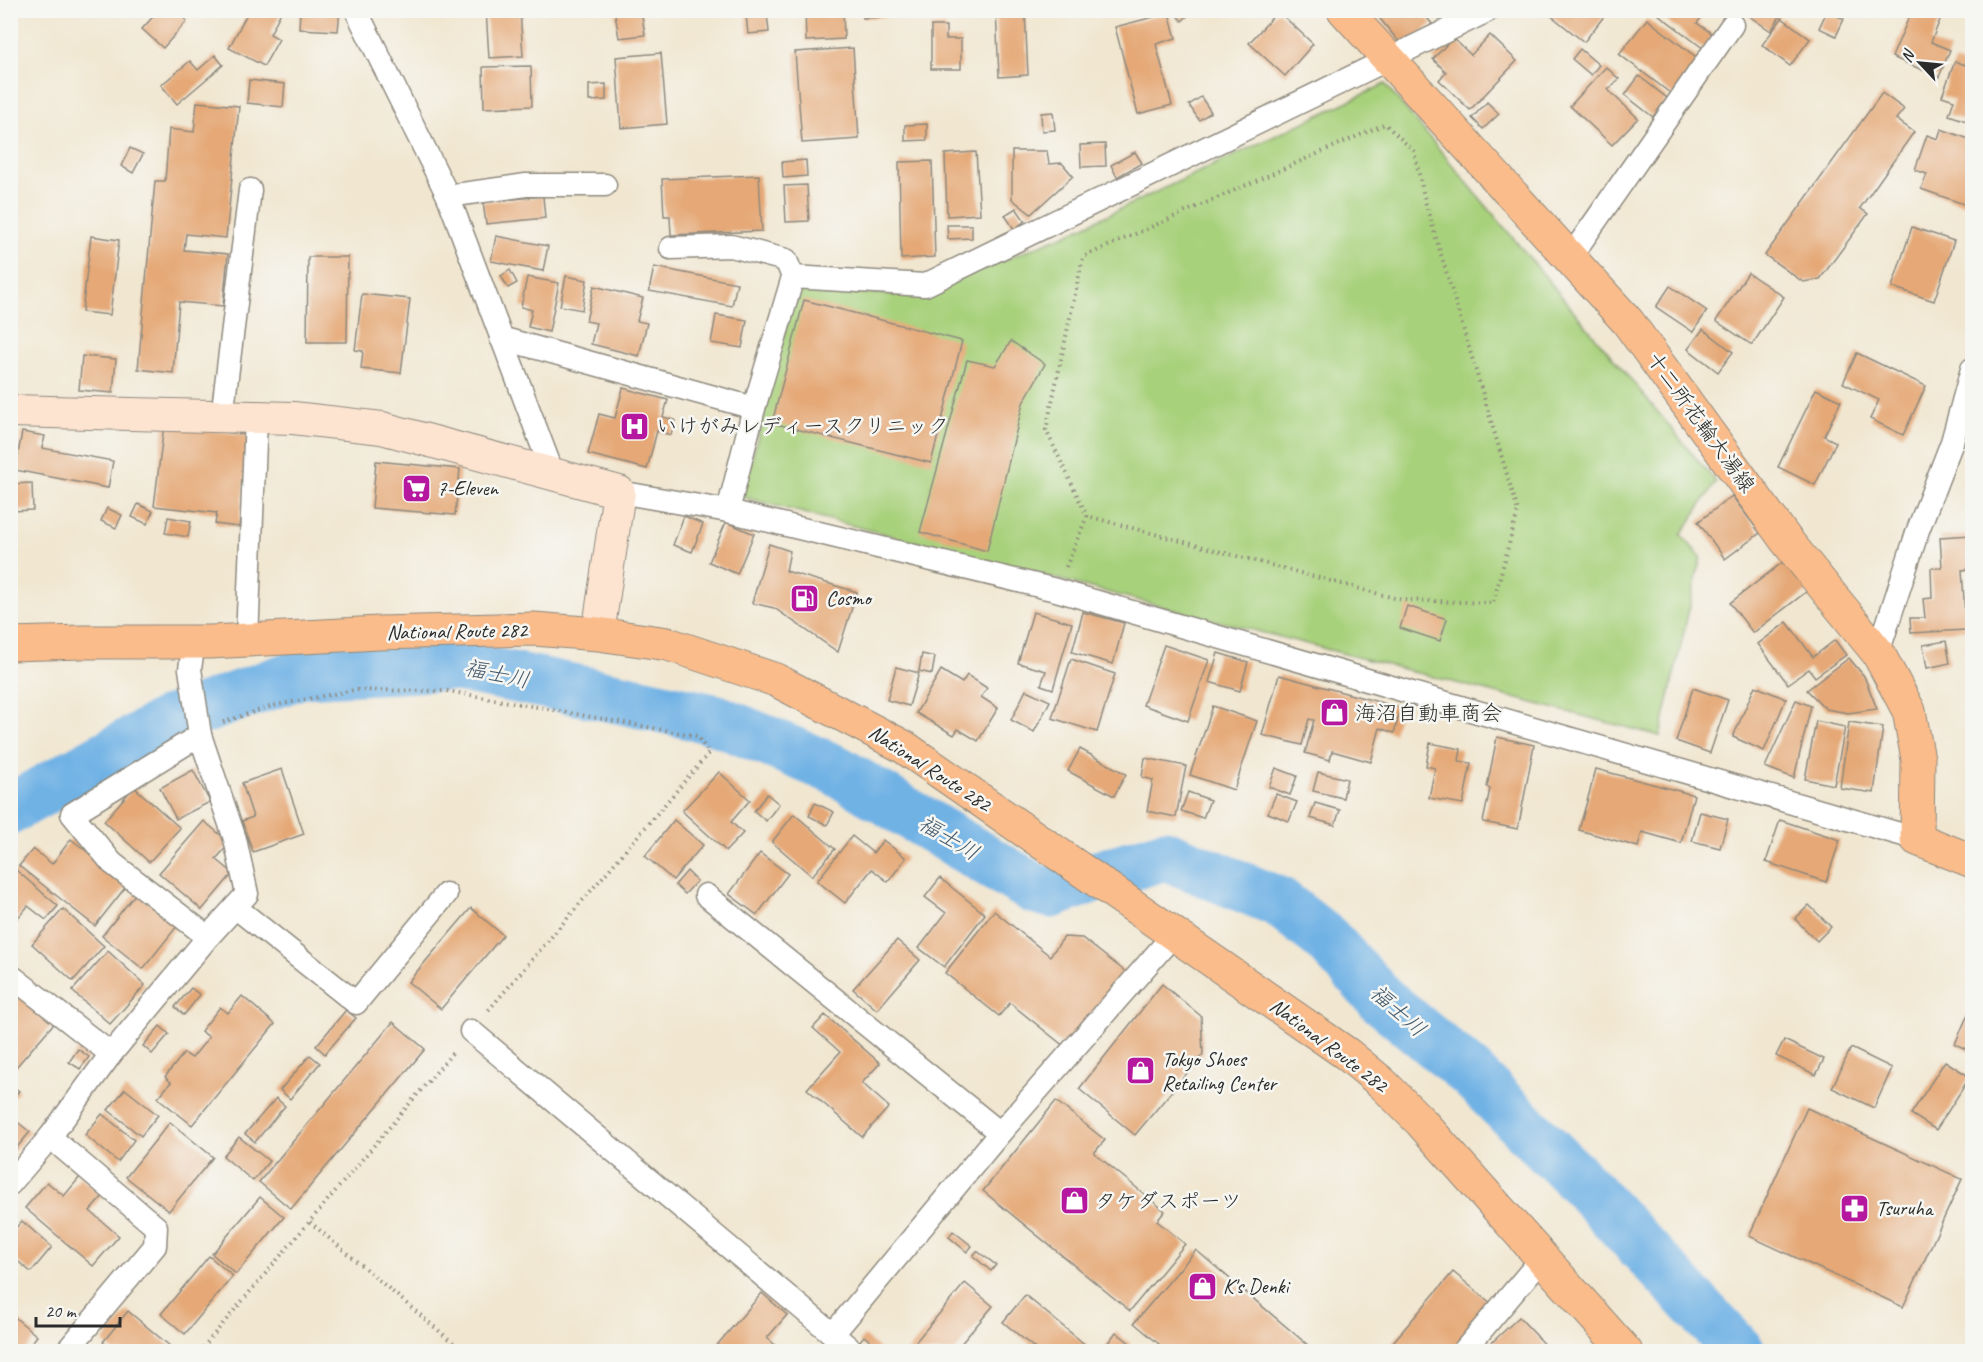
<svg xmlns="http://www.w3.org/2000/svg" width="1983" height="1362" font-family="Caveat,'Klee One',sans-serif">
<rect width="100%" height="100%" fill="#f6f6f2"/>
<filter id="ink" filterUnits="userSpaceOnUse"><feTurbulence type="fractalNoise" baseFrequency=".0167" numOctaves="2"/><feDisplacementMap in="SourceGraphic" scale="12" xChannelSelector="R" yChannelSelector="G"/><feConvolveMatrix kernelMatrix="1 2 1 2 8 2 1 2 1" color-interpolation-filters="sRGB"/></filter>
<filter id="wash" filterUnits="userSpaceOnUse"><feTurbulence type="fractalNoise" baseFrequency=".008" numOctaves="4" result="noise"/><feDisplacementMap in="SourceGraphic" scale="24" xChannelSelector="R" yChannelSelector="G"/><feGaussianBlur stdDeviation="1.35" result="paint"/><feColorMatrix in="noise" values="0 0 0 0 0 0 0 0 0 0 0 0 0 0 0 0 0 1.4 0 .05"/><feComposite in="paint" operator="in"/></filter>
<g filter="url(#wash)">
<rect width="100%" height="100%" fill="#f1e7d1"/>
<path fill="#a8d17c" stroke="#6a7e54" stroke-width="1.5" d="M1385 84 1716 482 1681 535 1701 557 1660 736 742 497 796 289 916 296 1065 235Z"/>
<g fill="none" stroke-linecap="round" stroke-linejoin="round">
<path stroke="#71b2e5" stroke-width="51" d="M10 809 169 721 302 673 452 665 627 700 717 720 836 770 1033 888 1051 893 1094 877 1165 855 1279 902 1326 939 1382 1000 1470 1073 1579 1180 1740 1352"/>
</g>
<g id="blocks">
<g fill="#e5a876">
<path d="M159 10H176L187 21 163 48 142 29Z"/>
<path d="M249 10H282L270 34 279 39 264 66 229 48Z"/>
<path d="M300 10H340L338 31 299 29Z"/>
<path d="M486 10H520L523 56 489 58Z"/>
<path d="M641 10 645 35 619 38 615 14Z"/>
<path d="M805 10H843L844 39 806 41Z"/>
<path d="M863 10H888V17L863 18Z"/>
<path d="M996 10H1025L1028 75 999 77Z"/>
<path d="M1172 10H1194L1182 21Z"/>
<path d="M1383 10H1421L1432 24 1404 48 1377 15Z"/>
<path d="M1437 10H1449L1450 17 1437 18Z"/>
<path d="M1544 10H1609L1584 42Z"/>
<path d="M1661 10H1704L1706 12 1697 23 1714 35 1704 49 1658 14Z"/>
<path d="M1740 10H1784L1771 31Z"/>
<path d="M1912 10H1944L1931 42 1950 50 1939 77 1892 57Z"/>
<path d="M1278 11 1313 44 1285 76 1249 43Z"/>
<path d="M1827 11 1844 19 1836 36 1819 28Z"/>
<path d="M1169 13 1176 38 1156 44 1172 105 1138 114 1115 27Z"/>
<path d="M767 14 769 32 748 34 746 15Z"/>
<path d="M1782 18 1810 39 1790 66 1762 45Z"/>
<path d="M1647 19 1701 61 1674 96 1619 54Z"/>
<path d="M931 26H946V39H961V69H931Z"/>
<path d="M1490 35 1517 61 1470 110 1439 80 1446 72 1433 59 1453 38 1471 55Z"/>
<path d="M853 48 859 139 802 143 795 52Z"/>
<path d="M1580 49 1599 65 1591 75 1572 59Z"/>
<path d="M661 53 667 124 621 128 616 57Z"/>
<path d="M1969 54 1972 55V123L1949 115 1954 100 1942 96 1955 61 1965 65Z"/>
<path d="M215 55 223 65 177 104 161 85 190 61 198 70Z"/>
<path d="M531 66 532 106 484 108 483 67Z"/>
<path d="M1606 67 1619 79 1608 90 1638 118 1612 145 1570 106Z"/>
<path d="M1639 76 1667 98 1653 117 1625 95Z"/>
<path d="M249 80 285 84 283 107 247 103Z"/>
<path d="M606 84V100L589 101V85Z"/>
<path d="M1882 93 1904 109 1896 119 1914 132 1860 208 1868 214 1820 279 1803 282 1765 255Z"/>
<path d="M1201 97 1211 112 1199 120 1189 105Z"/>
<path d="M197 102 239 106 226 238 186 234 184 250 228 254 223 306 179 302 173 373 138 369 155 181H165L169 129 194 132Z"/>
<path d="M1487 102 1499 114 1483 129 1472 118Z"/>
<path d="M1053 112 1055 130 1042 131 1041 113Z"/>
<path d="M927 124V140L905 141V125Z"/>
<path d="M1941 129 1972 140V207L1921 189 1927 174 1915 170 1927 135 1938 139Z"/>
<path d="M1105 144 1106 166 1081 167 1080 145Z"/>
<path d="M130 148 143 154 133 173 121 166Z"/>
<path d="M1012 151H1047L1049 164 1062 163 1073 176 1031 214 1012 199Z"/>
<path d="M976 152 980 214 947 216 945 154Z"/>
<path d="M1135 152 1142 163 1117 177 1111 165Z"/>
<path d="M806 160 807 176 783 178 782 162Z"/>
<path d="M932 161 935 257 901 259 899 162Z"/>
<path d="M759 175 762 231 671 235 670 216H664L662 179Z"/>
<path d="M807 185 809 221 786 222 784 186Z"/>
<path d="M543 196 545 218 486 224 483 202Z"/>
<path d="M1016 208 1025 221 1014 229 1005 215Z"/>
<path d="M947 225H972V238L948 239Z"/>
<path d="M1912 227 1954 241 1934 301 1892 287Z"/>
<path d="M91 236 119 240 110 315 82 312Z"/>
<path d="M496 236 548 246 543 271 491 261Z"/>
<path d="M308 257H348L347 342H307Z"/>
<path d="M654 267 737 283 732 306 649 291Z"/>
<path d="M510 270 517 283 508 288 501 276Z"/>
<path d="M1748 273 1784 297 1752 345 1716 321Z"/>
<path d="M566 276 587 280 582 310 560 306Z"/>
<path d="M527 277 559 283 549 332 528 327 532 310 521 307Z"/>
<path d="M594 286 643 298 637 321 647 323 639 356 591 344 596 323 586 321Z"/>
<path d="M1670 286 1707 311 1693 332 1656 307Z"/>
<path d="M362 294 410 299 401 373 361 369 363 351 355 350Z"/>
<path d="M804 300 962 341 931 463 772 423Z"/>
<path d="M716 315 747 320 742 348 711 343Z"/>
<path d="M1703 329 1733 352 1718 372 1688 349Z"/>
<path d="M1011 341 1045 364 1023 403 987 551 920 532 967 360 995 366Z"/>
<path d="M1857 353 1926 386 1903 435 1870 419 1879 400 1843 383Z"/>
<path d="M82 356 116 359 113 393 79 390Z"/>
<path d="M623 388 668 400 663 417 675 420 671 435 657 431 647 469 588 454 599 414 615 418Z"/>
<path d="M1816 389 1841 401 1824 436 1836 442 1815 485 1778 467Z"/>
<path d="M164 425 250 435 239 527 215 524 217 513 154 506Z"/>
<path d="M22 432 45 436 42 448 113 461 108 488 15 470Z"/>
<path d="M376 461 460 469 455 515 372 508Z"/>
<path d="M32 483 33 510 10 511V484Z"/>
<path d="M1732 496 1760 533 1725 559 1698 522Z"/>
<path d="M138 504 153 511 147 524 132 517Z"/>
<path d="M107 508 122 515 116 528 101 521Z"/>
<path d="M684 516 703 524 692 552 673 545Z"/>
<path d="M168 517 191 521 188 537 165 533Z"/>
<path d="M726 522 754 534 737 574 709 562Z"/>
<path d="M1972 535V569L1962 570 1966 630 1911 633 1910 618H1925L1923 599 1932 598 1931 568H1942L1940 537Z"/>
<path d="M769 544 790 551 786 571 857 592 838 652 774 608 752 603Z"/>
<path d="M1788 558 1811 588 1753 633 1730 603Z"/>
<path d="M1407 606 1447 619 1440 641 1400 628Z"/>
<path d="M1033 612 1072 623 1053 689 1041 685 1046 671 1018 663Z"/>
<path d="M1083 612 1124 623 1113 664 1072 652Z"/>
<path d="M1787 622 1813 657 1835 640 1846 655 1815 677 1809 669 1788 684 1758 644Z"/>
<path d="M1946 641 1950 663 1927 668 1923 645Z"/>
<path d="M1164 645 1209 660 1188 721 1143 705Z"/>
<path d="M1218 653 1248 662 1240 691 1209 682Z"/>
<path d="M922 654 935 657 932 674 919 671Z"/>
<path d="M1849 658 1864 676 1877 709 1848 713 1826 709 1807 690Z"/>
<path d="M1071 659 1115 674 1097 732 1052 718Z"/>
<path d="M896 667 919 673 909 706 887 700Z"/>
<path d="M941 670 962 683 967 675 987 688 981 697 998 708 978 741 958 729 954 735 916 713Z"/>
<path d="M1279 675 1401 708 1394 733 1380 728 1371 762 1332 751 1330 760 1305 753 1314 720 1309 719 1302 745 1262 735Z"/>
<path d="M1755 686 1786 699 1764 751 1733 737Z"/>
<path d="M1693 688 1728 700 1710 753 1676 741Z"/>
<path d="M1026 690 1050 701 1034 732 1011 720Z"/>
<path d="M1796 700 1811 706 1794 778 1765 767Z"/>
<path d="M1213 706 1257 721 1234 790 1190 775Z"/>
<path d="M1816 721 1845 727 1834 785 1805 779Z"/>
<path d="M1849 722 1883 727 1874 793 1840 788Z"/>
<path d="M1497 737 1534 745 1518 829 1483 822 1490 789 1487 787Z"/>
<path d="M1430 743 1461 749 1459 761 1471 763 1463 804 1429 798 1435 768 1426 766Z"/>
<path d="M1080 749 1126 774 1114 796 1068 771Z"/>
<path d="M1145 758 1186 766 1176 817 1147 811 1153 780 1142 777Z"/>
<path d="M1276 768 1297 776 1290 795 1269 787Z"/>
<path d="M282 769 304 834 253 852 242 821 253 817 242 783Z"/>
<path d="M1596 769 1694 795 1681 843 1642 832 1638 847 1579 830Z"/>
<path d="M193 770 210 802 176 819 160 788Z"/>
<path d="M719 772 750 800 731 822 743 833 726 851 682 811Z"/>
<path d="M1318 772 1347 779 1343 798 1313 791Z"/>
<path d="M134 787 180 828 149 862 104 821Z"/>
<path d="M1188 792 1210 800 1203 818 1181 811Z"/>
<path d="M767 794 779 804 766 821 754 811Z"/>
<path d="M1276 794 1297 802 1289 821 1268 813Z"/>
<path d="M815 803 834 812 827 825 809 816Z"/>
<path d="M1315 803 1340 810 1335 825 1310 818Z"/>
<path d="M1700 812 1728 819 1720 848 1692 841Z"/>
<path d="M794 814 835 849 812 876 772 842Z"/>
<path d="M674 820 703 845 673 880 645 856Z"/>
<path d="M1780 820 1840 840 1826 882 1766 862Z"/>
<path d="M204 821 230 843 216 859 233 873 202 910 159 873Z"/>
<path d="M852 836 873 853 883 840 906 858 888 882 872 869 845 903 817 881Z"/>
<path d="M71 839 128 884 95 926 19 866 33 849 52 864Z"/>
<path d="M760 853 788 874 757 915 729 894Z"/>
<path d="M16 870 58 906 46 920 28 906 10 927V877Z"/>
<path d="M687 871 697 881 685 894 675 885Z"/>
<path d="M940 878 985 914 944 967 919 948 946 913 925 897Z"/>
<path d="M136 893 178 925 143 969 102 936Z"/>
<path d="M1809 905 1831 927 1817 941 1795 919Z"/>
<path d="M471 908 503 935 441 1009 408 982Z"/>
<path d="M63 909 104 946 73 981 32 944Z"/>
<path d="M994 911 1050 956 1064 937 1082 938 1126 972 1065 1047 1010 1003 999 1016 945 973Z"/>
<path d="M897 940 920 960 877 1010 853 989Z"/>
<path d="M108 951 145 985 110 1024 72 991Z"/>
<path d="M1162 984 1201 1016 1203 1054 1135 1135 1079 1089Z"/>
<path d="M191 988 200 995 184 1015 175 1007Z"/>
<path d="M18 990 55 1022 10 1074V999Z"/>
<path d="M242 996 275 1024 192 1125 158 1098 171 1082 165 1077 184 1053 192 1058 209 1037 201 1031 220 1007 228 1013Z"/>
<path d="M346 1010 356 1018 325 1054 316 1046Z"/>
<path d="M1969 1012 1972 1013V1052L1955 1044Z"/>
<path d="M825 1015 880 1063 862 1083 889 1107 862 1137 807 1089 840 1052 813 1028Z"/>
<path d="M393 1022 425 1049 291 1209 259 1182Z"/>
<path d="M160 1026 169 1034 152 1054 143 1046Z"/>
<path d="M1784 1040 1824 1059 1816 1075 1776 1056Z"/>
<path d="M1851 1048 1892 1068 1874 1108 1832 1088Z"/>
<path d="M78 1049 89 1057 80 1069 69 1062Z"/>
<path d="M310 1055 320 1063 290 1099 280 1090Z"/>
<path d="M1945 1061 1970 1077 1936 1130 1911 1114Z"/>
<path d="M10 1084 19 1091 10 1101Z"/>
<path d="M125 1089 158 1115 141 1136 108 1110Z"/>
<path d="M276 1098 285 1106 255 1142 245 1134Z"/>
<path d="M1056 1101 1105 1140 1094 1153 1165 1211 1157 1221 1185 1244 1130 1311 983 1191Z"/>
<path d="M1807 1108 1962 1179 1903 1307 1749 1236Z"/>
<path d="M102 1114 134 1140 118 1162 85 1135Z"/>
<path d="M10 1116 30 1132 12 1153 10 1152Z"/>
<path d="M170 1122 213 1157 169 1211 126 1177Z"/>
<path d="M239 1137 269 1161 253 1181 223 1156Z"/>
<path d="M80 1177 103 1196 90 1211 119 1236 93 1266 25 1208 47 1182 64 1196Z"/>
<path d="M260 1197 284 1217 236 1274 212 1254Z"/>
<path d="M22 1221 52 1247 31 1272 10 1255V1234Z"/>
<path d="M953 1231 972 1246 967 1252 949 1237Z"/>
<path d="M1196 1250 1316 1352H1153L1159 1344 1134 1323Z"/>
<path d="M977 1251 996 1265 991 1271 973 1256Z"/>
<path d="M209 1256 233 1276 185 1334 161 1314Z"/>
<path d="M1453 1272 1492 1304 1452 1352H1390L1387 1349Z"/>
<path d="M965 1283 993 1306 954 1352H907Z"/>
<path d="M762 1293 787 1315 767 1338 779 1348 776 1352H711Z"/>
<path d="M1025 1295 1094 1352H1039L1003 1322Z"/>
<path d="M128 1311 177 1352H114L103 1342Z"/>
<path d="M10 1313 37 1336 24 1352H10Z"/>
<path d="M1519 1317 1552 1352H1487L1485 1349Z"/>
<path d="M1116 1332 1131 1344 1124 1352H1108L1104 1348Z"/>
<path d="M864 1336 883 1352H871L859 1342Z"/>
</g>
</g>
</g>
<g filter="url(#ink)">
<use href="#blocks" fill-opacity="0" stroke="#8e897e" stroke-width="1.5"/>
<g fill="none" stroke-linecap="round" stroke-linejoin="round">
<defs>
<g id="street">
<path d="M356 10 448 196 553 474"/>
<path d="M448 196 526 185H605"/>
<path d="M671 248 731 246 786 260 793 277"/>
<path d="M1569 259 1732 25"/>
<path d="M501 338 754 408"/>
<path d="M222 417 250 190"/>
<path d="M619 492 728 511 1056 590 1917 839"/>
<path d="M728 511 754 408 793 277 925 285 1489 10"/>
<path d="M247 640 256 417"/>
<path d="M194 642 190 669 200 735"/>
<path d="M1878 653 1918 530 1952 442 1972 369"/>
<path d="M706 895 1000 1133 1175 933"/>
<path d="M235 907 356 1003 446 894"/>
<path d="M10 975 111 1054 50 1137"/>
<path d="M471 1031 854 1352"/>
<path d="M111 1054 208 937 112 863 72 814 200 735 235 839 247 894 208 937"/>
<path d="M10 1184 50 1137 156 1227 155 1246 66 1352"/>
<path d="M833 1334 1000 1133"/>
<path d="M1463 1352 1543 1257"/>
</g>
<path id="secondary" d="M10 411 293 418 382 428 619 492 598 634"/>
<path id="primary" d="M1344 10 1628 322 1786 540 1878 653 1909 711 1918 759 1917 839 1972 861"/>
<path id="highway" d="M10 644 83 642H210L379 633 534 629 598 634 668 644 776 680 904 747 1347 1054 1382 1083 1421 1122 1626 1352"/>
</defs>
<use href="#street" stroke="#8e897e" stroke-width="25"/>
<use href="#secondary" stroke="#8e897e" stroke-width="34"/>
<use href="#primary" stroke="#8e897e" stroke-width="35"/>
<use href="#highway" stroke="#8e897e" stroke-width="35"/>
<g stroke="#8e897e" stroke-width="4" stroke-dasharray="1.5 4.5" stroke-linecap="butt">
<path d="M1066 567 1087 516 1046 430 1083 257 1385 124 1414 151 1425 201 1518 511 1493 603 1402 600 1087 516"/>
<path d="M223 722 272 706 354 690 448 691 697 736 709 753 487 1012"/>
<path d="M310 1222 464 1352"/>
<path d="M199 1352 455 1050"/>
</g>
<use href="#street" stroke="#fff" stroke-width="22"/>
<use href="#secondary" stroke="#fde4d1" stroke-width="32"/>
<use href="#primary" stroke="#fabc8b" stroke-width="33"/>
<use href="#highway" stroke="#fabc8b" stroke-width="33"/>
</g>
</g>
<defs>
<symbol id="hospital-square" viewBox="-11 -11 22 22"><rect x="-9" y="-9" width="18" height="18" rx="4" fill="#b5179e" stroke="#f6f6f2"/><path d="M-5-5h3v3.5h4V-5h3V5h-3V1.5h-4V5h-3Z" fill="#fff"/></symbol>
<symbol id="supermarket-square" viewBox="-11 -11 22 22"><rect x="-9" y="-9" width="18" height="18" rx="4" fill="#b5179e" stroke="#f6f6f2"/><path d="M-6-5.5h2.5l.6 2H6L4.5 2H-2.5L-4.4-4H-6ZM-1.5 3.2a1.3 1.3 0 1 0 .1 0ZM3 3.2a1.3 1.3 0 1 0 .1 0Z" fill="#fff"/></symbol>
<symbol id="fuel-square" viewBox="-11 -11 22 22"><rect x="-9" y="-9" width="18" height="18" rx="4" fill="#b5179e" stroke="#f6f6f2"/><path d="M-5.5-6h7V0h2V4h1.3V-2.5L3-4.5l.8-.8L6-3V5H2.5V1h-1V6h-7ZM-4.2-4.7v3.2H.2V-4.7Z" fill="#fff"/></symbol>
<symbol id="shop-square" viewBox="-11 -11 22 22"><rect x="-9" y="-9" width="18" height="18" rx="4" fill="#b5179e" stroke="#f6f6f2"/><path d="M-5-2.5h2.3a2.7 3.5 0 0 1 5.4 0H5L5.5 6h-11ZM-1.5-2.5h3a1.5 2.3 0 0 0-3 0Z" fill="#fff"/></symbol>
<symbol id="pharmacy-square" viewBox="-11 -11 22 22"><rect x="-9" y="-9" width="18" height="18" rx="4" fill="#b5179e" stroke="#f6f6f2"/><path d="M-2-6h4v4h4v4h-4v4h-4v-4h-4v-4h4Z" fill="#fff"/></symbol>
</defs>
<g fill-rule="evenodd">
<use href="#hospital-square" x="618" y="410" width="33" height="33"/>
<use href="#supermarket-square" x="400" y="472" width="33" height="33"/>
<use href="#fuel-square" x="788" y="582" width="33" height="33"/>
<use href="#shop-square" x="1318" y="696" width="33" height="33"/>
<use href="#shop-square" x="1124" y="1054" width="33" height="33"/>
<use href="#shop-square" x="1058" y="1184" width="33" height="33"/>
<use href="#pharmacy-square" x="1838" y="1192" width="33" height="33"/>
<use href="#shop-square" x="1186" y="1270" width="33" height="33"/>
</g>
<g text-anchor="middle" dominant-baseline="central" stroke-width="5" stroke-linejoin="round" paint-order="stroke">
<g font-size="21" fill="#2b2b2b" stroke="#f6f6f2">
<text transform="translate(1701 422) rotate(54)">十二所花輪大湯線</text>
<text transform="translate(457 631) rotate(-1)">National Route 282</text>
<text transform="translate(930 768) rotate(33)">National Route 282</text>
<text transform="translate(1329 1045) rotate(37)">National Route 282</text>
</g>
<g font-size="21" fill="#2b2b2b" stroke="#f6f6f2" text-anchor="start">
<text x="656" y="426">いけがみレディースクリニック</text>
<text x="437" y="488">7-Eleven</text>
<text x="826" y="598">Cosmo</text>
<text x="1355" y="713">海沼自動車商会</text>
<text x="1162" y="1059">Tokyo Shoes<tspan x="1162" dy="24">Retailing Center</tspan></text>
<text x="1095" y="1201">タケダスポーツ</text>
<text x="1876" y="1208">Tsuruha</text>
<text x="1223" y="1286">K's Denki</text>
</g>
<g font-size="22" font-style="italic" fill="#445a6c" stroke="#f6f6f2">
<text transform="translate(497 674) rotate(12)">福士川</text>
<text transform="translate(949 838) rotate(31)">福士川</text>
<text transform="translate(1398 1011) rotate(42)">福士川</text>
</g>
</g>
<rect width="1983" height="1362" fill="none" stroke="#f6f6f2" stroke-width="36"/>
<g transform="translate(1920 63) rotate(296)" stroke="#f6f6f2" stroke-width="4.5" paint-order="stroke">
<path d="M0-4.5L10 22L0 15L-10 22Z" fill="#2b2b2b"/>
<text y="-9" font-size="16" font-weight="bold" text-anchor="middle" fill="#2b2b2b">N</text>
</g>
<path d="M36 1317v9h84v-9" fill="none" stroke="#2b2b2b" stroke-width="3"/>
<text x="45" y="1317" font-size="18" fill="#2b2b2b" stroke="#f6f6f2" stroke-width="4.5" paint-order="stroke">20 m</text>
</svg>
